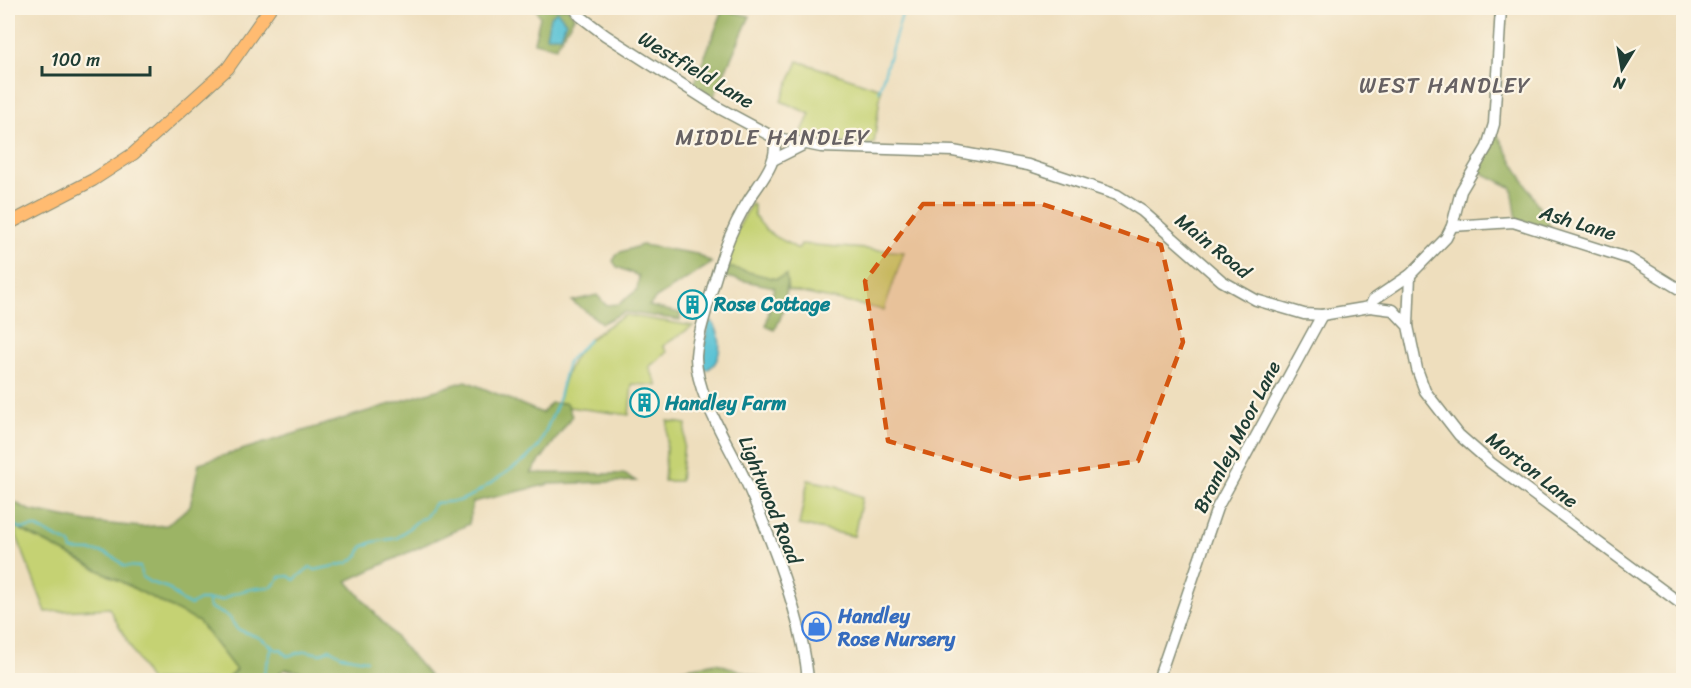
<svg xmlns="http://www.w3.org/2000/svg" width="1691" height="688" font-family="Sriracha,sans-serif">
<rect width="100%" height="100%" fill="#fcf5e5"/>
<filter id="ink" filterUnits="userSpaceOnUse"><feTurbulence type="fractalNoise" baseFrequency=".0167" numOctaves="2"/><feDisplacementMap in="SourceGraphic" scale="12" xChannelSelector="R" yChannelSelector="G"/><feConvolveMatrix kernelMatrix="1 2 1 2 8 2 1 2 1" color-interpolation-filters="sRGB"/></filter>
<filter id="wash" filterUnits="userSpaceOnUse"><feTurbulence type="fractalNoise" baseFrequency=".008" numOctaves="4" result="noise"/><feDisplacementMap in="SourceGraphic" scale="24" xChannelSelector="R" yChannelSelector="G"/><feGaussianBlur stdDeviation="1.35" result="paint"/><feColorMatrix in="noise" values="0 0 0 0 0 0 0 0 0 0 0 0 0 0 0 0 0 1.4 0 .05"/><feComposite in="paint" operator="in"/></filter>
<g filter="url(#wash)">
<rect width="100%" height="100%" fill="#eedebd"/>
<g fill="#c5d273" stroke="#728854" stroke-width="1.5">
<path d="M798 61 881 89 874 144 836 143 800 136 810 114 781 101Z"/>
<path d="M751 204 754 205V216L769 233 798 249 801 244 904 252 884 310 788 290 786 275 776 279 724 266 734 236Z"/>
<path d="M625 315 693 326 663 346 667 352 649 367 658 386 632 384 629 415 569 407 567 403H558C568 355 584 339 625 315Z"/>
<path d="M668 421 686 424 680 481H664Z"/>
<path d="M808 480 837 486 862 498 854 536 799 525Z"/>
<path d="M13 526 199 622 236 670 225 680H149L109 608 46 612Z"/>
</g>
<g fill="#9cb465" stroke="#5e784c" stroke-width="1.5">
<path d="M532 8H568L574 17 556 47 534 42 540 17 536 9Z"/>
<path d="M723 10 750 16 713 98 694 84Z"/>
<path d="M1497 134 1551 228 1517 220 1512 188 1476 170Z"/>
<path d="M642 245 697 254 712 263 656 298 649 306 680 313V320L624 312 602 323 572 301 597 295 606 305 619 304 637 290 639 276 617 267 613 261 618 253Z"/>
<path d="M724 266 776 279 786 275C788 292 784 316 774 330L766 326 774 287 721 276Z"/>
<path d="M466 381 542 413 551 403H567L572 417 531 473 624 474 636 481 550 484 473 502 469 524 347 581 433 680H342L286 669 279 673 285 680H225L236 670 199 622 8 523V499L29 510 88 522 142 527 167 525 190 506 199 463Z"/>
<path d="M716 663 769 680H646L665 672Z"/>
</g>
<g fill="#57c1d4" stroke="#3b7f84" stroke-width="1.5">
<path d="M557 11 566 22 561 36H546L550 17Z"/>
<path d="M712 321C723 336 724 365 703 371L702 357 708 323Z"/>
</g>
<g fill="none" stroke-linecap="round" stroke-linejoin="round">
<g stroke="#57c1d4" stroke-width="2">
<path d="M879 91 904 8"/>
<path d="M8 510 12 522 21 529 35 527 70 544 72 550C95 552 107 548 124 566L140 567 142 576 149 582 168 588 183 602 191 605 199 600H223C232 591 259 587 272 587L280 577 289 576 294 580 310 567 315 570 348 563 359 555 362 547 373 542 397 538 420 519 425 518 435 503 459 501 473 495 525 460 539 446 557 405 568 361 589 340"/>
<path d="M208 602 209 607 229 617 237 629 260 638 277 650 281 649 287 656 306 651 320 654 330 649 342 656 366 660"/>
<path d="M268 680 264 673 272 648"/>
</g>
</g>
</g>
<g filter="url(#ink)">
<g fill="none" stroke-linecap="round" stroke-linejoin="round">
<defs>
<g id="minor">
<path d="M574 8 580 16 605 35 719 108 773 137 821 147 953 151 1028 165 1117 195 1142 211 1222 281 1256 300 1304 314 1322 315 1370 307 1393 310 1408 326 1417 369 1425 391 1459 435 1491 463 1684 606"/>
<path d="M773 137C781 159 761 181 750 198 728 232 718 268 707 307 703 323 697 339 696 356 695 395 732 449 748 486 772 541 803 620 808 680"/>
<path d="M773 160 803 145"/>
<path d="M1452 226 1513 222 1630 259 1684 292"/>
<path d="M1370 307 1373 300 1410 275 1446 238 1452 226 1461 191 1487 147 1494 124 1501 8"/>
<path d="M1408 325 1410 275"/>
<path d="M1158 680 1217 508 1322 315"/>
</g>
<path id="major" d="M8 224 93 180 133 154 228 68 270 8"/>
</defs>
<use href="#minor" stroke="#868e78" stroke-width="13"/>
<use href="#major" stroke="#868e78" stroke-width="14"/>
<use href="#minor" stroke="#fff" stroke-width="10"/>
<use href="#major" stroke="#ffbb71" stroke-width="12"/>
</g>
</g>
<path fill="#d45610" fill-opacity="0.2" stroke="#d45610" stroke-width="4.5" stroke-dasharray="12 8" stroke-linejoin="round" d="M923 204H1042L1161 245 1183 342 1138 461 1017 479 888 441 865 281Z"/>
<defs>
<symbol id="building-ring" viewBox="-11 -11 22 22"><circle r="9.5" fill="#fcf5e5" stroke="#0f9aa8" stroke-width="1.5"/><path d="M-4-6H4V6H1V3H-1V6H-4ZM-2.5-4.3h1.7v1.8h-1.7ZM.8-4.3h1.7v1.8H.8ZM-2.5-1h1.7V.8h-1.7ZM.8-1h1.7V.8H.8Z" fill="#0f9aa8"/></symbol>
<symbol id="shop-ring" viewBox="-11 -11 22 22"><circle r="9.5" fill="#fcf5e5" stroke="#3f7fe0" stroke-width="1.5"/><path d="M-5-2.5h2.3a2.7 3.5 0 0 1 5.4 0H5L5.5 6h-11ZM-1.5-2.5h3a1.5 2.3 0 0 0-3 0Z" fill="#3f7fe0"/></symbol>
</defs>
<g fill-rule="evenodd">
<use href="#building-ring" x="676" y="288" width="33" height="33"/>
<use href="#building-ring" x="628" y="386" width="33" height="33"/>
<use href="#shop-ring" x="800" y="610" width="33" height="33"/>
</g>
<g text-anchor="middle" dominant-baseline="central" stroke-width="4.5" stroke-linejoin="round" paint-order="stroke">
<g font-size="20" fill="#1f3d34" stroke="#fcf5e5">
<text transform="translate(696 70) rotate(31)">Westfield Lane</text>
<text transform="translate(1578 223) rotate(17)">Ash Lane</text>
<text transform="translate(1213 246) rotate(39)">Main Road</text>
<text transform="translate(1237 437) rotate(-63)">Bramley Moor Lane</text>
<text transform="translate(1532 470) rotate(38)">Morton Lane</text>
<text transform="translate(770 500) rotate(68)">Lightwood Road</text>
</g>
<g font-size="20" font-weight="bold" fill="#0d838f" stroke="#fcf5e5" text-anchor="start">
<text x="714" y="304">Rose Cottage</text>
<text x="665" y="403">Handley Farm</text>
</g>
<g font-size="20" font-weight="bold" fill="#366cbe" stroke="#fcf5e5" text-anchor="start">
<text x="838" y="616">Handley<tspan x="838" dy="23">Rose Nursery</tspan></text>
</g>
<g font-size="22" letter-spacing="1.5" fill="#666163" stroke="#fcf5e5">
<text x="1445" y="85">WEST HANDLEY</text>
<text x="773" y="137">MIDDLE HANDLEY</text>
</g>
</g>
<rect width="1691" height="688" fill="none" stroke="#fcf5e5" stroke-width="30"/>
<g transform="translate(1622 69) rotate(191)" stroke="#fcf5e5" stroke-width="4.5" paint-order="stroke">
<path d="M0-4.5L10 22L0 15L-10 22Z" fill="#1f3d34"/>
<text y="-9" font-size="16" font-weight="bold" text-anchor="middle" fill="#1f3d34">N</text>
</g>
<path d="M42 66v9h108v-9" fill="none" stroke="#1f3d34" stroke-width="3"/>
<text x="51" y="66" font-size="18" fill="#1f3d34" stroke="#fcf5e5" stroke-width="4.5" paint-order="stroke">100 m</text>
</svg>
